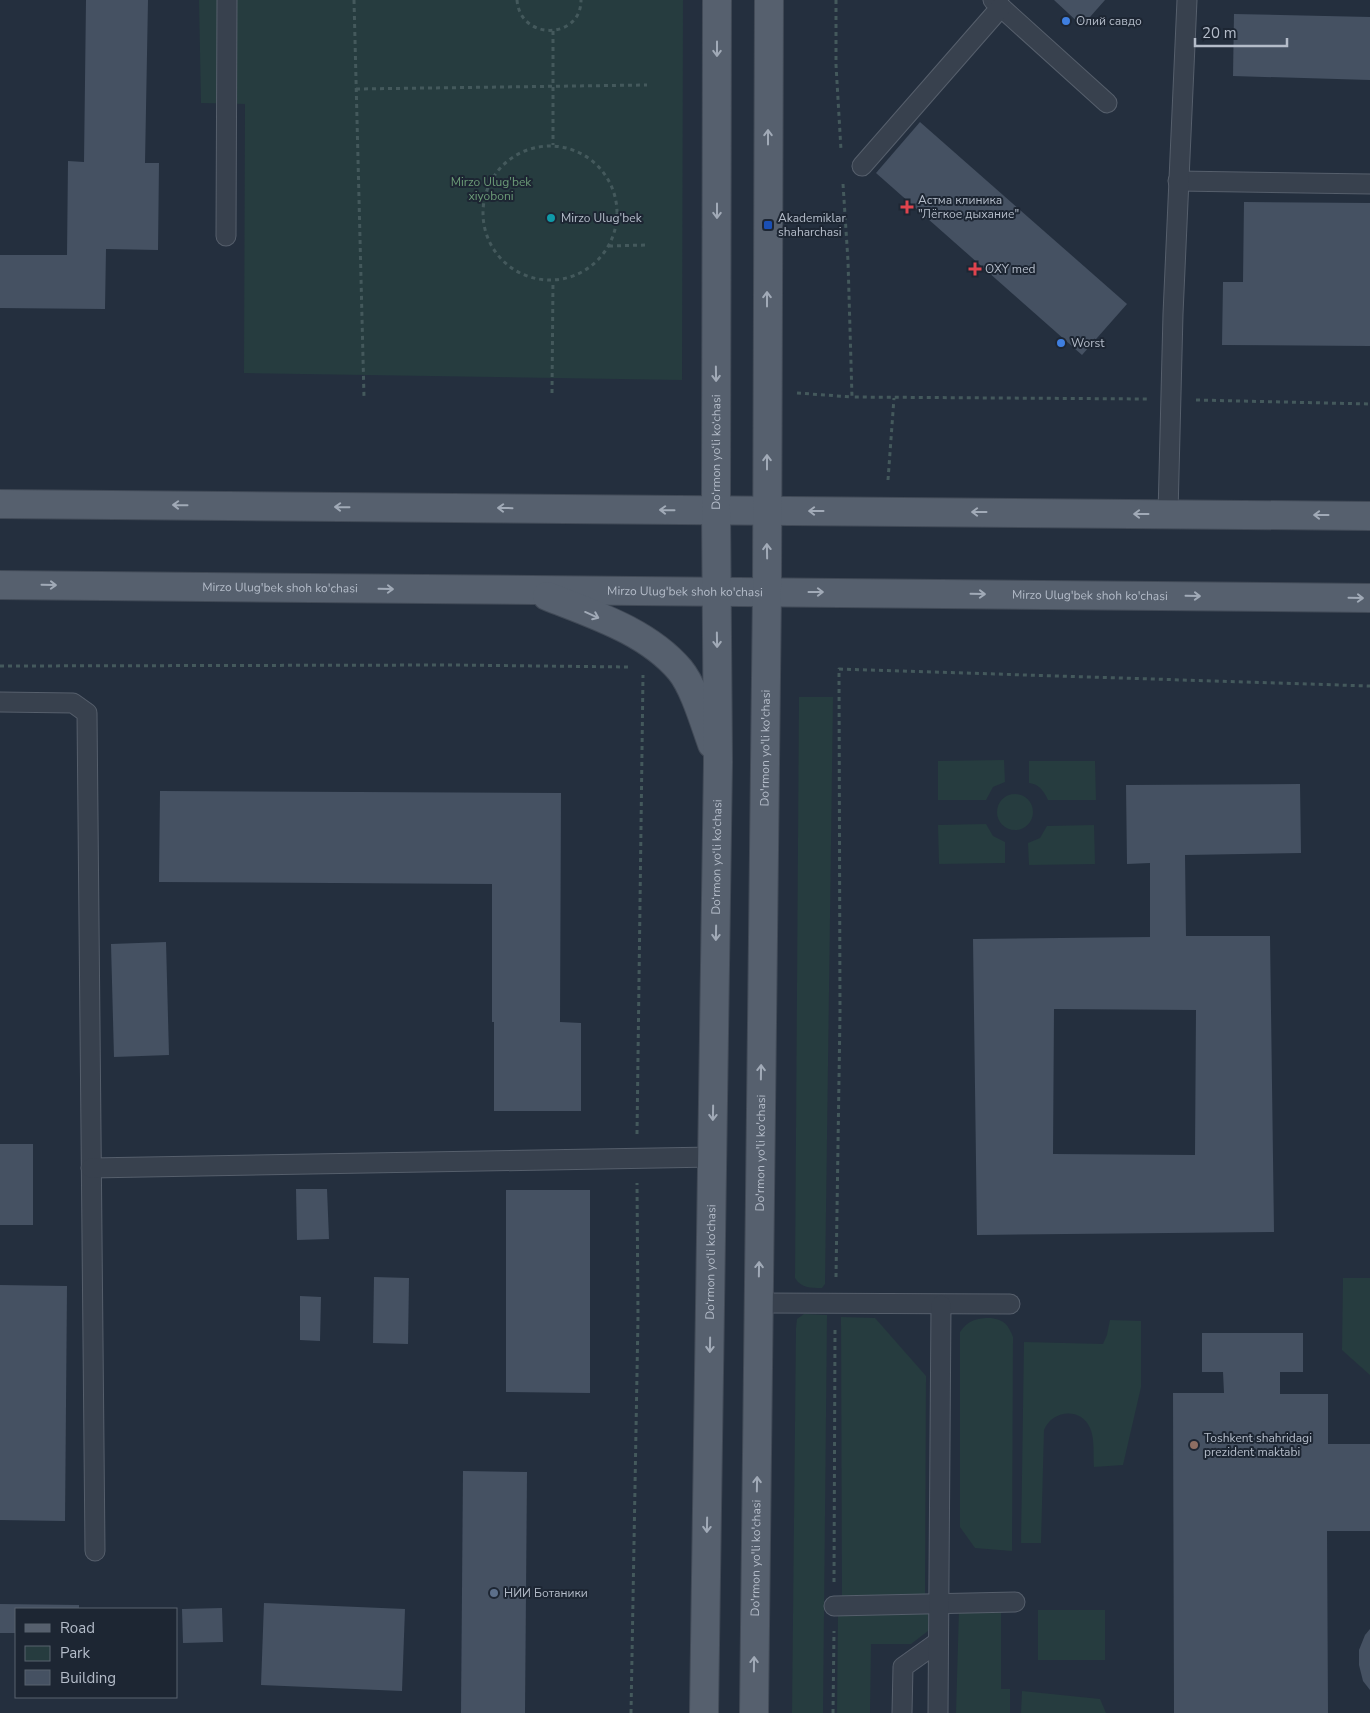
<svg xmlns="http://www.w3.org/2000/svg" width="1370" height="1713" font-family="'Nunito Sans',sans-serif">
<rect width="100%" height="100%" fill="#242f3e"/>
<g fill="#263c3f">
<path d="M199 0H683L682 380 244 373 245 104 201 103Z"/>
<path d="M799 697H833L825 1284 822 1288C810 1288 801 1288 795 1278Z"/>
<path d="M1004 760 1005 782 993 787 986 800H938V761Z"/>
<path d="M1029 761H1095L1096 800H1048C1044 791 1039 784 1029 783Z"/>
<circle cx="1015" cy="812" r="18"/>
<path d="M986 824 993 836 1005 842V863L939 864 938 825Z"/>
<path d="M1094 825 1095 864 1029 865 1028 843 1040 838 1047 826Z"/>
<path d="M1343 1278H1370V1375L1342 1350Z"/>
<path d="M804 1314 827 1315 823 1713H792L796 1328 797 1319Z"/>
<path d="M841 1317 875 1318 926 1376 925 1594 842 1597Z"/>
<path d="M991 1318C1005 1320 1008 1325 1013 1337L1012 1551 975 1548 960 1527V1332C968 1320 977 1318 991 1318Z"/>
<path d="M1110 1320 1141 1321V1387L1123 1465 1094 1467C1093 1455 1095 1439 1090 1428 1081 1407 1052 1410 1044 1430L1041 1543H1021L1024 1342 1103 1344 1107 1335Z"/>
<path d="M959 1609H1001V1689H1010V1713H956Z"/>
<rect x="1038" y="1610" width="67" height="50"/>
<path d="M838 1613 928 1614V1631L911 1644H871L870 1713H837Z"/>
<path d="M1022 1691 1100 1699 1106 1713H1021Z"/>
</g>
<g fill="#455162" fill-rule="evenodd">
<path d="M86 0H148L145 163H159L158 250 106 249 105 309 0 308V255H67L68 161 84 162Z"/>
<path d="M1054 0H1105L1082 26Z"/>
<path d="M1234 14 1370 17V80L1233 76Z"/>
<path d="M920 122 1127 304 1082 355 876 173Z"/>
<path d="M1244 202 1370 203V346L1222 345 1223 282H1243Z"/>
<path d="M1300 784 1301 853 1185 855 1186 936H1270L1274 1232 977 1235 973 939 1150 937V863L1127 864 1126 785ZM1054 1009 1196 1010 1195 1155 1053 1154Z"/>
<path d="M160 791 561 793 560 1022 581 1023V1111H494V1022H492V884L159 882Z"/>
<path d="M166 942 169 1055 114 1057 111 944Z"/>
<rect x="0" y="1144" width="33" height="81"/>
<path d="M296 1189H327L329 1239 297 1240Z"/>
<path d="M506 1190H590V1393L506 1392Z"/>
<path d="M374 1277 409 1278 408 1344 373 1343Z"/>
<path d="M0 1285 67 1286 65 1521 0 1520Z"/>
<path d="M300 1296 321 1297 320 1341 300 1340Z"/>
<path d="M1202 1333H1303V1372H1280V1394H1328V1444H1370V1531H1327L1328 1713H1174L1173 1393H1224L1223 1372H1202Z"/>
<path d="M463 1471 527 1472 525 1713H461Z"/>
<path d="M264 1603 405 1609 402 1691 261 1685Z"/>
<path d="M0 1604 79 1605V1609H16V1633H0Z"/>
<path d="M222 1608 223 1642 183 1643 182 1609Z"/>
<path d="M1370 1629V1690L1363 1681 1359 1665V1650L1365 1635Z"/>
</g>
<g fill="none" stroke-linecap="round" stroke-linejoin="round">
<defs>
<g id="lane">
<path d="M993 0 1107 103"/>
<path d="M862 166 1001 7"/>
<path d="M1178 181 1370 184"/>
<path d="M226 236 227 0"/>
<path d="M1168 514 1173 314 1187 0"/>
<path d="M0 702 73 703 87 713 95 1551"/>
<path d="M91 1168 713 1157"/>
<path d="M759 1303 1010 1304"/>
<path d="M834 1606 1015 1602"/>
<path d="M902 1713 903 1667 938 1642"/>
<path d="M938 1713 941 1305"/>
</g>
<g id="primary">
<path d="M0 504 1370 516"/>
<path id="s1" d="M0 585 1370 598"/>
<path d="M547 596C592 614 647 631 680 670 694 687 704 722 712 744"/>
<path id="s2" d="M704 1713 718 762 716 510 717 0"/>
<path id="s3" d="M754 1713 767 592 769 0"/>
</g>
</defs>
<use href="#lane" stroke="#565f6c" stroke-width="21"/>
<use href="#primary" stroke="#414a57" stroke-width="30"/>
<g stroke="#44595c" stroke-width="3" stroke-dasharray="4 4" stroke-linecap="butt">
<path d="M354 0 364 397"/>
<path d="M517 0C520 41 581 40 581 0"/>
<path d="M836 0V65L841 150"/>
<path d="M553 31V145"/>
<path d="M356 89 647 85"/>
<circle cx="550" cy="213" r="67"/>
<path d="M843 184 848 261 852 397 1147 399"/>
<path d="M609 246 646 245"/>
<path d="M552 393 553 281"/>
<path d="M797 393 852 397"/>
<path d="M1196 400 1370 404"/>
<path d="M888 480 894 398"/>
<path d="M0 666 453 665 629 667"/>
<path d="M637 1134 643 675"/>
<path d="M836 1277 840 1013 839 669 1370 686"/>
<path d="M834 1582 835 1329"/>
<path d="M631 1713 638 1317 637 1183"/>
<path d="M833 1713 834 1631"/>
</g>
<use href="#lane" stroke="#38414e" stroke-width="19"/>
<use href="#primary" stroke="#56606e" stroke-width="28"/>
</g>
<defs><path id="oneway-shaft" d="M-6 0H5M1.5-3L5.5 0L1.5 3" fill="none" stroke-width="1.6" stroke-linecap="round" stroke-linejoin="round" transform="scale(1.25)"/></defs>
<g stroke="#a1aab7">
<use href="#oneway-shaft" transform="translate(717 49) rotate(90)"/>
<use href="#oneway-shaft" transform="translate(768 137) rotate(-90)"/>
<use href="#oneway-shaft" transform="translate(717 211) rotate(90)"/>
<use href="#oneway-shaft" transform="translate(767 299) rotate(-90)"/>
<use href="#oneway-shaft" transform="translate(716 374) rotate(89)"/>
<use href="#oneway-shaft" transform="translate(767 462) rotate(-90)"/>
<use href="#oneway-shaft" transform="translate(180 505) rotate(-179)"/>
<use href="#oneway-shaft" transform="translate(342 507) rotate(-179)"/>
<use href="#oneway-shaft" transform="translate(505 508) rotate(-179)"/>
<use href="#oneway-shaft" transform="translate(667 510) rotate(-179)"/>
<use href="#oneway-shaft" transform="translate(816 511) rotate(-180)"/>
<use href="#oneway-shaft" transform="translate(979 512) rotate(-180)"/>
<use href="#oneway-shaft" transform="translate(1141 514) rotate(-180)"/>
<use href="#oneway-shaft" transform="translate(1321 515) rotate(-180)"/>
<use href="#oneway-shaft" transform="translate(767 551) rotate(-91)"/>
<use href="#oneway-shaft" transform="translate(49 585) rotate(1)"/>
<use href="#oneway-shaft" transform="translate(386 589) rotate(1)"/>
<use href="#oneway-shaft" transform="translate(816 592)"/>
<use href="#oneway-shaft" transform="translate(978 594) rotate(1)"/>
<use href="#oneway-shaft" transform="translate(1193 596) rotate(1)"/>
<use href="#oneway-shaft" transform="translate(1356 598) rotate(1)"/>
<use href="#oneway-shaft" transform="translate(592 615) rotate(24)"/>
<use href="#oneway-shaft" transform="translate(717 640) rotate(89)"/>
<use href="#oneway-shaft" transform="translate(716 933) rotate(91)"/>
<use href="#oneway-shaft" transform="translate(761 1072) rotate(-89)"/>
<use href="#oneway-shaft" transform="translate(713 1113) rotate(91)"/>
<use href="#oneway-shaft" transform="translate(759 1269) rotate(-89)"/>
<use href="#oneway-shaft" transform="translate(710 1345) rotate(91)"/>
<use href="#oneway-shaft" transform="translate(757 1484) rotate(-89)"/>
<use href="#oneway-shaft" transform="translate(707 1525) rotate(91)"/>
<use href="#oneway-shaft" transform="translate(754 1664) rotate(-89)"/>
</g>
<g fill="#3f7fe0" stroke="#1d2633" stroke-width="2">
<circle cx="1066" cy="21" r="5"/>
<circle cx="1061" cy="343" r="5"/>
</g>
<g fill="#e0444e" stroke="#1d2633" stroke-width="2">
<path d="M904.5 199.5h5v5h5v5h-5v5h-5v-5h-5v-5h5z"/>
<path d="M972.5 261.5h5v5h5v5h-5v5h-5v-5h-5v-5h5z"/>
</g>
<circle fill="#0f9aa8" stroke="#1d2633" stroke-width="2" cx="551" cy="218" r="5"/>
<rect fill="#1a4fb4" stroke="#1d2633" stroke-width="2" x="763" y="220" width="10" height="10" rx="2.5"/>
<circle fill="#8d6e63" stroke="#1d2633" stroke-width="2" cx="1194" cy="1445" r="5"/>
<circle fill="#5c6f8a" stroke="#1d2633" stroke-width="2" cx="494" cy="1593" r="5"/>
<g text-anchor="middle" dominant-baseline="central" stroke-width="4" stroke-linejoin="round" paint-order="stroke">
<g font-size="12" fill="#b4bcc9" stroke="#1d2633" text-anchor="start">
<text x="1076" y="21">Олий савдо</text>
<text x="918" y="200">Астма клиника<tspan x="918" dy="14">"Лёгкое дыхание"</tspan></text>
<text x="561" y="218">Mirzo Ulug'bek</text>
<text x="778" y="218">Akademiklar<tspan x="778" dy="14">shaharchasi</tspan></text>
<text x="985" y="269">OXY med</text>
<text x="1071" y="343">Worst</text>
<text x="1204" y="1438">Toshkent shahridagi<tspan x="1204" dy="14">prezident maktabi</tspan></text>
<text x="504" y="1593">НИИ Ботаники</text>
</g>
<g font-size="12" fill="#6b9a76" stroke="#1d2633">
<text x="491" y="182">Mirzo Ulug'bek<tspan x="491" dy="14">xiyoboni</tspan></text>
</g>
<g font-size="12" fill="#b4bcc9" stroke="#1d2633">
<text stroke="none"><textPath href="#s2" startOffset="1261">Do‘rmon yo‘li ko‘chasi</textPath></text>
<text stroke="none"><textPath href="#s1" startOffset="280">Mirzo Ulug'bek shoh ko'chasi</textPath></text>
<text stroke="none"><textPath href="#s1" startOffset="685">Mirzo Ulug'bek shoh ko'chasi</textPath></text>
<text stroke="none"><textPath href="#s1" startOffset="1090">Mirzo Ulug'bek shoh ko'chasi</textPath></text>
<text stroke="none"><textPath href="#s3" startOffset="965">Do'rmon yo'li ko'chasi</textPath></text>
<text stroke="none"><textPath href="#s2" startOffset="856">Do‘rmon yo‘li ko‘chasi</textPath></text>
<text stroke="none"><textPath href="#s3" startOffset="560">Do'rmon yo'li ko'chasi</textPath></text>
<text stroke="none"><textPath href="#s2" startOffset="451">Do‘rmon yo‘li ko‘chasi</textPath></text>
<text stroke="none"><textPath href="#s3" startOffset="155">Do'rmon yo'li ko'chasi</textPath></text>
</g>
</g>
<rect x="15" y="1608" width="162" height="90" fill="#1d2633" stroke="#59626f"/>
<rect x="25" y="1624" width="25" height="8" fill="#56606e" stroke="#59626f"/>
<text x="60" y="1633" font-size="15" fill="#b4bcc9">Road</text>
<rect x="25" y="1646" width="25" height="15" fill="#263c3f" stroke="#59626f"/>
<text x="60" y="1658" font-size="15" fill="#b4bcc9">Park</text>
<rect x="25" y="1670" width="25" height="15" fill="#455162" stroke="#59626f"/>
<text x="60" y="1683" font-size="15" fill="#b4bcc9">Building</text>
<path d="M1195 38v8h92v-8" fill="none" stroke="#b4bcc9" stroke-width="2.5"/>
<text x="1202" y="38" font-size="15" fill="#b4bcc9" stroke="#1d2633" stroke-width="4" paint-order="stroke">20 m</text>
</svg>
